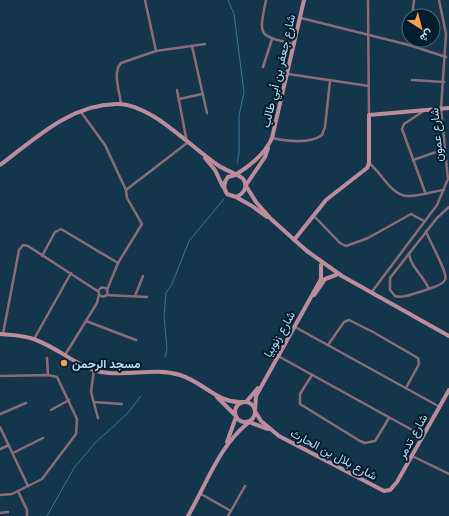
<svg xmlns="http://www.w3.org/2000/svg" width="449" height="516" font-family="Inter,Vazirmatn,sans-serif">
<rect width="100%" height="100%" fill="#13364d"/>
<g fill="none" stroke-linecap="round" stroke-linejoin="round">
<g stroke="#33739b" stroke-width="1">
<path d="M228 0 234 14 244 92 239 116V153L237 163"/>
<path d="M165 357 167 349 164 316 166 293 172 284 189 241 224 199"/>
<path d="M47 516 74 468 95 443 127 414 141 396"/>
</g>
<g stroke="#8b6c75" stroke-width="2.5">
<path d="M145 0 156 51"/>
<path d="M266 0C259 36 257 35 293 44"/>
<path d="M368 0 369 115"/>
<path d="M412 16 414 0"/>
<path d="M301 18 409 45 446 57"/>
<path d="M192 46 207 113"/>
<path d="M263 67 272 39"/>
<path d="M288 74 369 86"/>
<path d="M412 80 444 82"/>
<path d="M179 99 202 94"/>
<path d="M121 104C120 93 112 72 121 63L156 51 205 44"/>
<path d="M81 112 105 145 126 190"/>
<path d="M422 112 404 124 402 129 425 192"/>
<path d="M272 138C286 141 310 144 322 135L325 127 330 81"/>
<path d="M413 160 445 149"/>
<path d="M369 163C381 172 391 195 407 196 416 197 434 191 444 190"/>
<path d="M314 216 340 243 346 246 368 238 411 214 424 221"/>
<path d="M426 231C429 241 449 274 445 280 441 287 429 288 423 291 414 293 404 299 395 296L390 290V278L437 218 449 207"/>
<path d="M409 253C410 267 424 276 429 289"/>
<path d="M42 256 55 232 61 229 118 263"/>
<circle cx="103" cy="292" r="4.5"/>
<path d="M107 290 118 263 142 224 127 198 126 190 187 143 177 90"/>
<path d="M371 293 437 205 448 179 441 109 446 34 439 0"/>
<path d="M106 295 147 297"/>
<path d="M135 296 143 276"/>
<path d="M86 321 136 340"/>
<path d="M295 327 440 407"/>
<path d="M3 334 19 250 23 245 28 246 99 292"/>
<path d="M34 339 71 273"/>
<path d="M328 345 344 322 349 320 373 332 418 358 419 364 406 388"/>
<path d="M65 355 97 303 99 294"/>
<path d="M278 356 423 436"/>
<path d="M47 358 48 375"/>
<path d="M94 370 91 392 98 418"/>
<path d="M312 375 300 394V404L360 441 365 443 375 441 389 418"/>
<path d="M0 376 48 375 57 377 77 419 76 434 42 479 12 494 0 495"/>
<path d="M94 402 122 404"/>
<path d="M51 410 69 400"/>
<path d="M0 414 26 403"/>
<path d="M0 427 28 486"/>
<path d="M0 449 9 445"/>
<path d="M13 453 43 438"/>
<path d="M412 456 449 474"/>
<path d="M18 491 27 510V516"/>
<path d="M201 494 231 511"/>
<path d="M0 513 8 512"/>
<path d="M228 516 245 486"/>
</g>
<g stroke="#bd8c9a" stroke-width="4">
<path d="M205 158 215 170 223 187"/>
<path d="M0 165C35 139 69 105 116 104 128 103 143 110 153 116 176 130 196 150 219 166 225 170 241 175 244 180 248 188 243 194 236 197L227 194C223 188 223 183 228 177L235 175"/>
<path d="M235 175C250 166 265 154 272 138L304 0"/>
<path d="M246 185 265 157 268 148"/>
<path d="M246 186 256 202 271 219 308 252"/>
<path d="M236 197 252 206 267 217"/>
<path d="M294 240 326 200 367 168 369 163V115L449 108"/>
<path d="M307 251 342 276 449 336"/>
<path d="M314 295 325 279 336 275"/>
<path d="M0 334C12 335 25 335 36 340 58 348 78 367 101 372 128 377 154 367 180 375 203 382 218 404 243 402"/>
<path d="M217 397 235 415"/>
<circle cx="245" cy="412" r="10"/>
<path d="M246 402 258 388"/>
<path d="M255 410 256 396 321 279V265"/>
<path d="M255 411 261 421 279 436 384 491 390 490 397 482 449 390"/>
<path d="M249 422 268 429"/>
<path d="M227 442 236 417"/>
<path d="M188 516C206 485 219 446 248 423"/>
</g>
</g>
<circle fill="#fa9f4e" stroke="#021d2e" stroke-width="1.5" cx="64" cy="363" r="4"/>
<g text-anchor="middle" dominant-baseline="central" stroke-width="4" stroke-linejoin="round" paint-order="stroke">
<g font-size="12" fill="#bcdcf4" stroke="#021d2e">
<text transform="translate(278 71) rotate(-77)">شارع جعفر بن أبي طالب</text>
<text transform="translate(436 135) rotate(-95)">شارع عمون</text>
<text transform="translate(279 334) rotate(-60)">شارع زنوبيا</text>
<text transform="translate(412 436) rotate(-61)">شارع تدمر</text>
<text transform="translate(334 454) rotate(28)">شارع بلال بن الحارث</text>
</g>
<g font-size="12" font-weight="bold" fill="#bcdcf4" stroke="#021d2e" text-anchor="start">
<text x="72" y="363">مسجد الرحمن</text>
</g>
</g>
<g transform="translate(421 28) rotate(144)"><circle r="19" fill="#021d2e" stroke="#4c697d"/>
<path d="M0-3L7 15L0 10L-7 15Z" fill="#fa9f4e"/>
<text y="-6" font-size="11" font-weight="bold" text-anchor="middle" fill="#bcdcf4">ش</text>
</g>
</svg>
